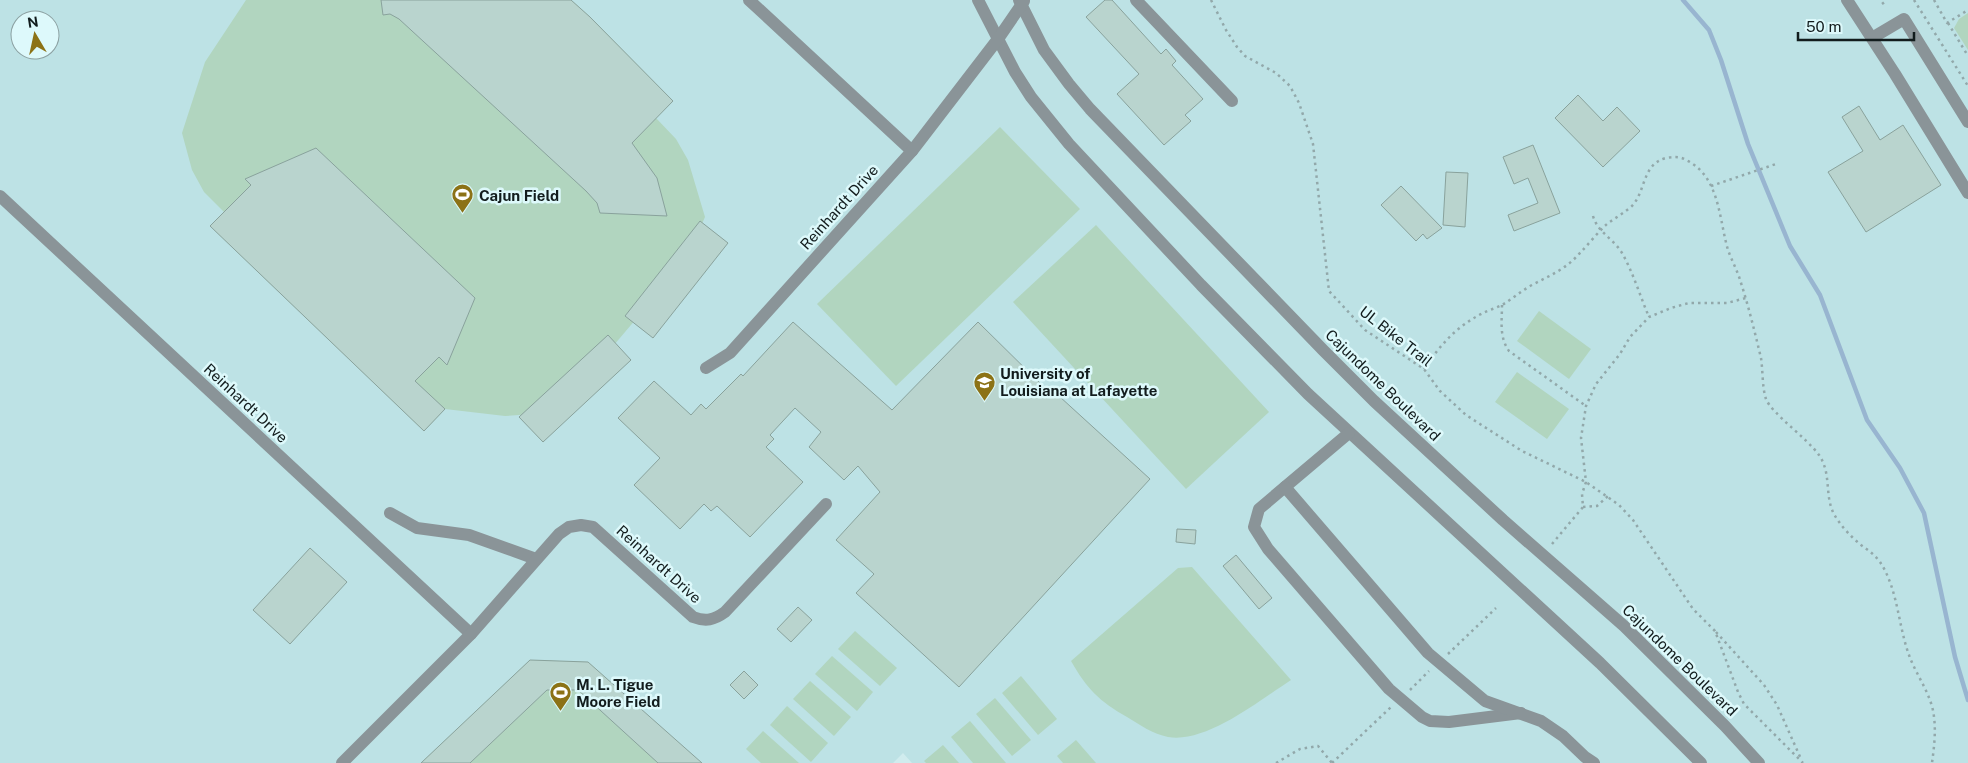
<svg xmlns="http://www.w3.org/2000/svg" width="1968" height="763" font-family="'Public Sans',sans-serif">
<rect width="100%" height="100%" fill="#d0ecee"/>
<path fill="#bde2e5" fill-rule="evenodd" d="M0 0H1968V763H912L903 753 893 763H0ZM20 20H50V50H20Z"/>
<g fill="#b1d5bf">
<path d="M246 0H571L590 17 673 101 656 118 676 139 688 160 705 217 686 260 603 358 534 414 505 416 445 409 424 431 210 226 224 212 204 192 192 170 182 133 205 62Z"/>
<path d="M1968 13V50L1954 28 1959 19Z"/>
<path d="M1000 127 1080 209 896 386 817 304Z"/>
<path d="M1096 225 1269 412 1186 489 1013 302Z"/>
<path d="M1539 311 1591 349 1569 379 1517 341Z"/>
<path d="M1517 372 1569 409 1547 439 1495 402Z"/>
<path d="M1192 567 1291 680C1260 700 1206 744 1168 737 1153 734 1140 725 1127 717 1099 701 1087 689 1071 661L1178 568Z"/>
<path d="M855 631 897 668 880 686 838 649Z"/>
<path d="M832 656 873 692 857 711 815 674Z"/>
<path d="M530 660 588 662 701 763H421Z"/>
<path d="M1021 676 1057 719 1038 735 1002 693Z"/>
<path d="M810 681 851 717 834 736 793 699Z"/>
<path d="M995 698 1031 740 1012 756 976 714Z"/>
<path d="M787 706 828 743 811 762 770 725Z"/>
<path d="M970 721 1006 763H973L951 737Z"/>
<path d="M763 731 799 763H761L746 749Z"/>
<path d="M1076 740 1096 763H1063L1057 756Z"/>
<path d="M943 745 959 763H926L924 761Z"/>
</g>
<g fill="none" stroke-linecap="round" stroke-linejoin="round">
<path stroke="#98b5d0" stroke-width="4.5" d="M1683 0 1709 30 1721 60 1748 144 1790 246 1820 295 1867 420 1900 468 1924 513 1955 657 1968 700"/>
</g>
<g fill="#b9d4ce" stroke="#89a29c">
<path d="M381 0H571L590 17 673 101 632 143 657 178 667 216 600 213 597 203 586 191 399 19 390 14 383 15Z"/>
<path d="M1105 0H1112L1161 54 1166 49 1176 61 1172 65 1203 99 1185 115 1191 121 1164 145 1117 94 1139 74 1086 17Z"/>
<path d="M1578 95 1603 121 1617 107 1640 131 1603 167 1555 118Z"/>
<path d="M1859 106 1880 140 1903 125 1941 185 1866 232 1828 172 1863 151 1842 117Z"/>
<path d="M1533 145 1560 213 1514 231 1508 215 1538 203 1528 178 1514 184 1503 157Z"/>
<path d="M316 148 475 298 447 365 439 357 415 381 445 409 424 431 210 226 251 185 245 179Z"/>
<path d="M1446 172 1468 173 1465 227 1443 225Z"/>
<path d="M1401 186 1442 228 1427 239 1423 234 1416 241 1381 205Z"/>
<path d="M700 221 728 243 653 338 625 316Z"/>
<path d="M793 322 892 410 978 322 1046 389 1048 386 1150 479 959 687 856 593 874 574 836 540 880 492 858 466 844 480 809 447 821 432 795 408 770 435 774 439 766 447 803 482 750 537 717 506 711 511 704 504 680 529 634 485 660 458 618 418 654 381 691 415 701 404 706 409 741 374 743 376Z"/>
<path d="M608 335 631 360 543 442 519 417Z"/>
<path d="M1177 529 1196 530 1195 544 1176 542Z"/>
<path d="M310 548 347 582 290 644 253 610Z"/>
<path d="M1236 555 1272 598 1259 609 1223 566Z"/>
<path d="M798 607 812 620 791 642 777 629Z"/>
<path d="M530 660 588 662 702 763H658L578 690H547L470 763H421Z"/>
<path d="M744 671 758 685 744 699 730 685Z"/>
</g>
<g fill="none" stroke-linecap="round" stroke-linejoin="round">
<g stroke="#92a8aa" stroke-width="2.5" stroke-dasharray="2.5 4" stroke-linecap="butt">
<path d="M1211 0 1226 30 1237 47 1245 56 1276 73 1290 86 1299 103 1313 144 1329 291 1365 330 1424 369 1440 391 1466 415 1522 451 1586 482 1619 505 1633 520 1693 609 1715 631 1738 692 1744 704 1803 763"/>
<path d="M1914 0 1968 86"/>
<path d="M1934 0 1947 23 1968 10"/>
<path d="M1882 4 1887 0"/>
<path d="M1948 23 1968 56"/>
<path d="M1711 186 1776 164"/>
<path d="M1593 216C1598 233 1613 238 1622 253 1633 272 1640 296 1649 317"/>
<path d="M1502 305C1502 321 1499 337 1509 351L1586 406"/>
<path d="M1424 369C1440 345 1457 326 1483 313 1489 310 1496 308 1502 305 1512 299 1521 291 1532 285 1549 276 1566 269 1579 254 1588 245 1597 233 1607 224 1615 218 1624 213 1632 206 1646 191 1642 164 1666 158 1673 157 1680 156 1686 160 1720 176 1719 220 1728 250 1732 261 1738 272 1741 283 1749 308 1755 333 1761 358 1763 371 1762 387 1766 399 1772 414 1807 438 1819 455 1832 474 1824 495 1834 514 1840 525 1851 537 1861 545 1868 550 1875 555 1880 562 1898 589 1898 625 1909 655 1916 675 1932 695 1934 717 1936 732 1934 748 1932 763"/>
<path d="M1583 507 1597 506 1608 496"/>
<path d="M1552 544 1583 507 1582 494 1586 482 1581 438 1586 406 1596 384 1620 354 1630 337 1649 317 1671 308 1689 303H1727L1746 298"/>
<path d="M1716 632 1764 685 1777 705 1801 759"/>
<path d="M1448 654 1496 608"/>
<path d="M1410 690 1429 671"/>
<path d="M1276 763 1300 749 1318 746 1332 763"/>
<path d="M1332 763 1391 707"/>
</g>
<g stroke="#8a9498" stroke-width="12">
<path d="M749 0 912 151"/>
<path d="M978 0 1015 72 1031 97 1069 144 1201 285 1308 394 1600 663 1701 763"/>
<path d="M1019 0 1044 50 1069 84 1090 109 1323 350 1374 401 1503 520 1624 626 1725 726 1759 763"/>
<path d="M1136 0 1232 101"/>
<path d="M1847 0 1895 74 1968 193"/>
<path d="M1872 38 1904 19 1968 122"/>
<path d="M0 196 471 634"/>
<path d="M706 368 730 353 912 151 998 39 1024 1"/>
<path d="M1349 433 1259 509 1254 527 1268 549 1389 689 1422 717 1430 721 1449 722 1521 713"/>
<path d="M1285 487 1428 653 1485 701 1541 721 1563 736 1585 757 1594 763"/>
<path d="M390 513 417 528 469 535 536 559"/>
<path d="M342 763 471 634 559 534 569 527 581 525 593 527 693 617C706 622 714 620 725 612L826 504"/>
</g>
</g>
<defs>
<symbol id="stadium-pin" viewBox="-11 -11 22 30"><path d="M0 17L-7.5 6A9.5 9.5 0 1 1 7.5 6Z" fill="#8c7216" stroke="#ddf9fb"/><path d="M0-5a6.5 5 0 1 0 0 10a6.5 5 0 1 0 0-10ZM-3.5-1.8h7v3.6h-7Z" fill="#fff"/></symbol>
<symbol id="university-pin" viewBox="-11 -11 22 30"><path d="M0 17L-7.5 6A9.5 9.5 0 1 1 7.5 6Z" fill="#8c7216" stroke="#ddf9fb"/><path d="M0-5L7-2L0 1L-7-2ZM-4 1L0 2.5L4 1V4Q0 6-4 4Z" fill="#fff"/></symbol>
</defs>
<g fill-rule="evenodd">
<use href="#stadium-pin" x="450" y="182" width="25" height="34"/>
<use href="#university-pin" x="972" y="370" width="25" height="34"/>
<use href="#stadium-pin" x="548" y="680" width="25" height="34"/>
</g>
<g text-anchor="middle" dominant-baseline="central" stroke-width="5" stroke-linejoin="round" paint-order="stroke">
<g font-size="15" font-weight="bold" fill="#121c1d" stroke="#ddf9fb" text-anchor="start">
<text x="479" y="195">Cajun Field</text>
<text x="1000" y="373">University of<tspan x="1000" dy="17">Louisiana at Lafayette</tspan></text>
<text x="576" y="684">M. L. Tigue<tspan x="576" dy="17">Moore Field</tspan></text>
</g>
<g font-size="15" fill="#121c1d" stroke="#ddf9fb">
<text transform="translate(839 207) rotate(-48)">Reinhardt Drive</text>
<text transform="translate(1396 336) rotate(38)">UL Bike Trail</text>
<text transform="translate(1383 385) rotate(44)">Cajundome Boulevard</text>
<text transform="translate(246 403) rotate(43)">Reinhardt Drive</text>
<text transform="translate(659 564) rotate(42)">Reinhardt Drive</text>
<text transform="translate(1680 660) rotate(44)">Cajundome Boulevard</text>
</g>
</g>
<g transform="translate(35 35) rotate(351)"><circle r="24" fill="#ddf9fb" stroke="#8ca1a2"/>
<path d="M0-4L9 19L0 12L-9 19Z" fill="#8c7216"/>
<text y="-8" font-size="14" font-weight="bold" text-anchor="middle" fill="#121c1d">N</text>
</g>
<path d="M1798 32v8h116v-8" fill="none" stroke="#121c1d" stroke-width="2.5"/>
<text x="1806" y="32" font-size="15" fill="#121c1d" stroke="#ddf9fb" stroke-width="4" paint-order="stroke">50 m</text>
</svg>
